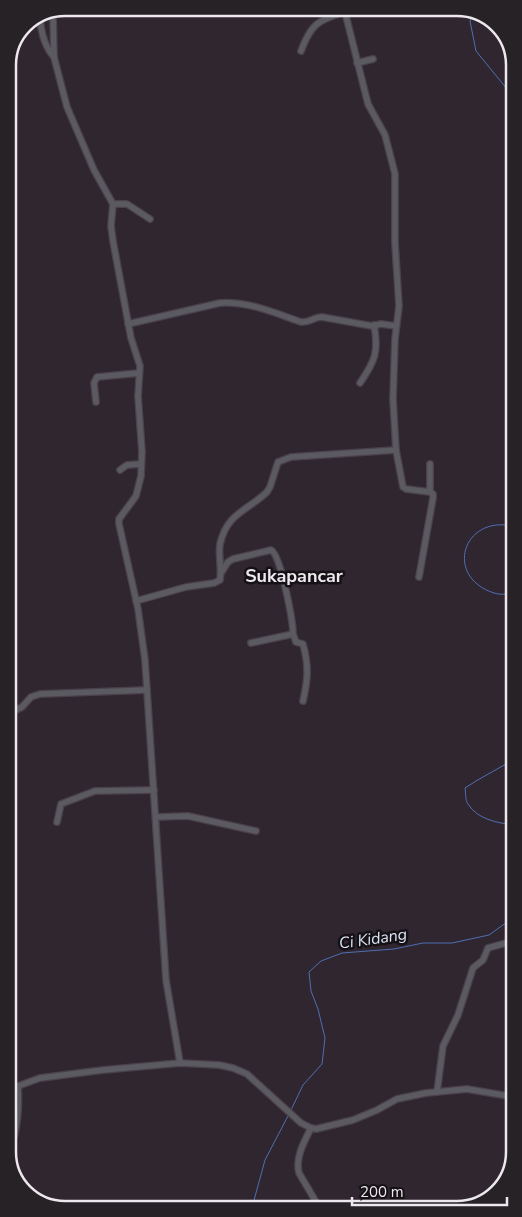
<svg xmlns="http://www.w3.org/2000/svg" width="522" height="1217" font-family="'Nunito Sans',sans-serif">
<rect width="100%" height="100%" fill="#2f2630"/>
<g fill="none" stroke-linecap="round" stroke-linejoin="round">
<g stroke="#4f6fb2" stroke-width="1">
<path d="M474 13 470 21 476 51 511 94"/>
<path d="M513 526C462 515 444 577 494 593 499 595 507 594 513 594"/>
<path d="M513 760 476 781 465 788C466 793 465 800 468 804 477 819 497 823 514 825"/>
<path d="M291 1110 303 1085 322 1064 325 1038 318 1009 311 991 309 972 321 961 342 953 394 949 423 943H452L489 935 514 917"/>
<path d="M254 1208 253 1204 265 1160 289 1114"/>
</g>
<defs>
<g id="minor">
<path d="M53 12 54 57 67 107 94 170 113 204 111 226 113 241 131 338 140 366 138 396 142 452 141 476 136 496 119 519V524L138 609 145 660 166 980 180 1063"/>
<path d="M345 12 368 104 385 135 395 174V243L399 306 395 339 393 399 396 450 403 487 406 489 430 492 433 494V498L419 577"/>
<path d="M40 18C41 32 44 46 54 57"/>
<path d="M301 51C311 24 318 20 345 12V8"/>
<path d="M357 63 373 59"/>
<path d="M113 204H127L150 219"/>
<path d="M128 324 220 303C248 301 275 313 301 322 310 323 313 317 322 317L372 326 381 324 396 326"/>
<path d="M360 383C375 361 379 352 374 325"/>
<path d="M96 402 94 383 97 377 139 373"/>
<path d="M120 470 127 465 141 464"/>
<path d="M430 492V464"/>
<path d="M221 573 228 562 233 559 271 550C281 555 293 622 293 634L251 643"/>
<path d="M136 601 186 587 214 583 220 580C222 568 218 555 220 544 227 513 247 511 267 492L270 487 278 462 291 457 396 450"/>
<path d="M293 634 296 642 303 644C309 666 308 679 303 701"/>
<path d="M9 713 22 707 31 697 40 694 147 690"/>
<path d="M156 817 188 816 256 831"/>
<path d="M57 822 61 804 95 791 154 790"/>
<path d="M10 1089 40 1078 103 1070 180 1063 219 1065 233 1068 247 1074 301 1123 311 1128 316 1129 353 1120 377 1110 397 1099 426 1093 467 1089 514 1097"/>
<path d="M437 1092 443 1046 458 1015 473 968 483 960 488 948 506 943 514 936"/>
<path d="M311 1128C304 1142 295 1158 299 1173L319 1207"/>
<path d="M11 1146C18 1128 19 1105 18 1086"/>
</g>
</defs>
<use href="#minor" stroke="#4a414b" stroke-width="8"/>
<use href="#minor" stroke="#5b5a60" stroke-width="5.5"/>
</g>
<g text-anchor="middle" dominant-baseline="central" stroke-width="5" stroke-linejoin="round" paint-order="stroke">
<g font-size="16" font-style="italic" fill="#dae4f7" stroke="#151115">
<text transform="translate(373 939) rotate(-8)">Ci Kidang</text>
</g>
<g font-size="18" font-weight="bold" fill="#ede7ee" stroke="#151115">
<text x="294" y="576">Sukapancar</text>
</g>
</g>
<path d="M0 0H522V1217H0ZM65 16H457A49 49 0 0 1 506 65V1152A49 49 0 0 1 457 1201H65A49 49 0 0 1 16 1152V65A49 49 0 0 1 65 16Z" fill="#262226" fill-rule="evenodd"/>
<path fill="none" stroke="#ede7ee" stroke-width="2.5" d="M65 16H457A49 49 0 0 1 506 65V1152A49 49 0 0 1 457 1201H65A49 49 0 0 1 16 1152V65A49 49 0 0 1 65 16Z"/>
<path d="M352 1197v8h155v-8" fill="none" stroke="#ede7ee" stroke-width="2.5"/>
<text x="360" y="1197" font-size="15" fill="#ede7ee" stroke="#151115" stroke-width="4" paint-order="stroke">200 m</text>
</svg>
